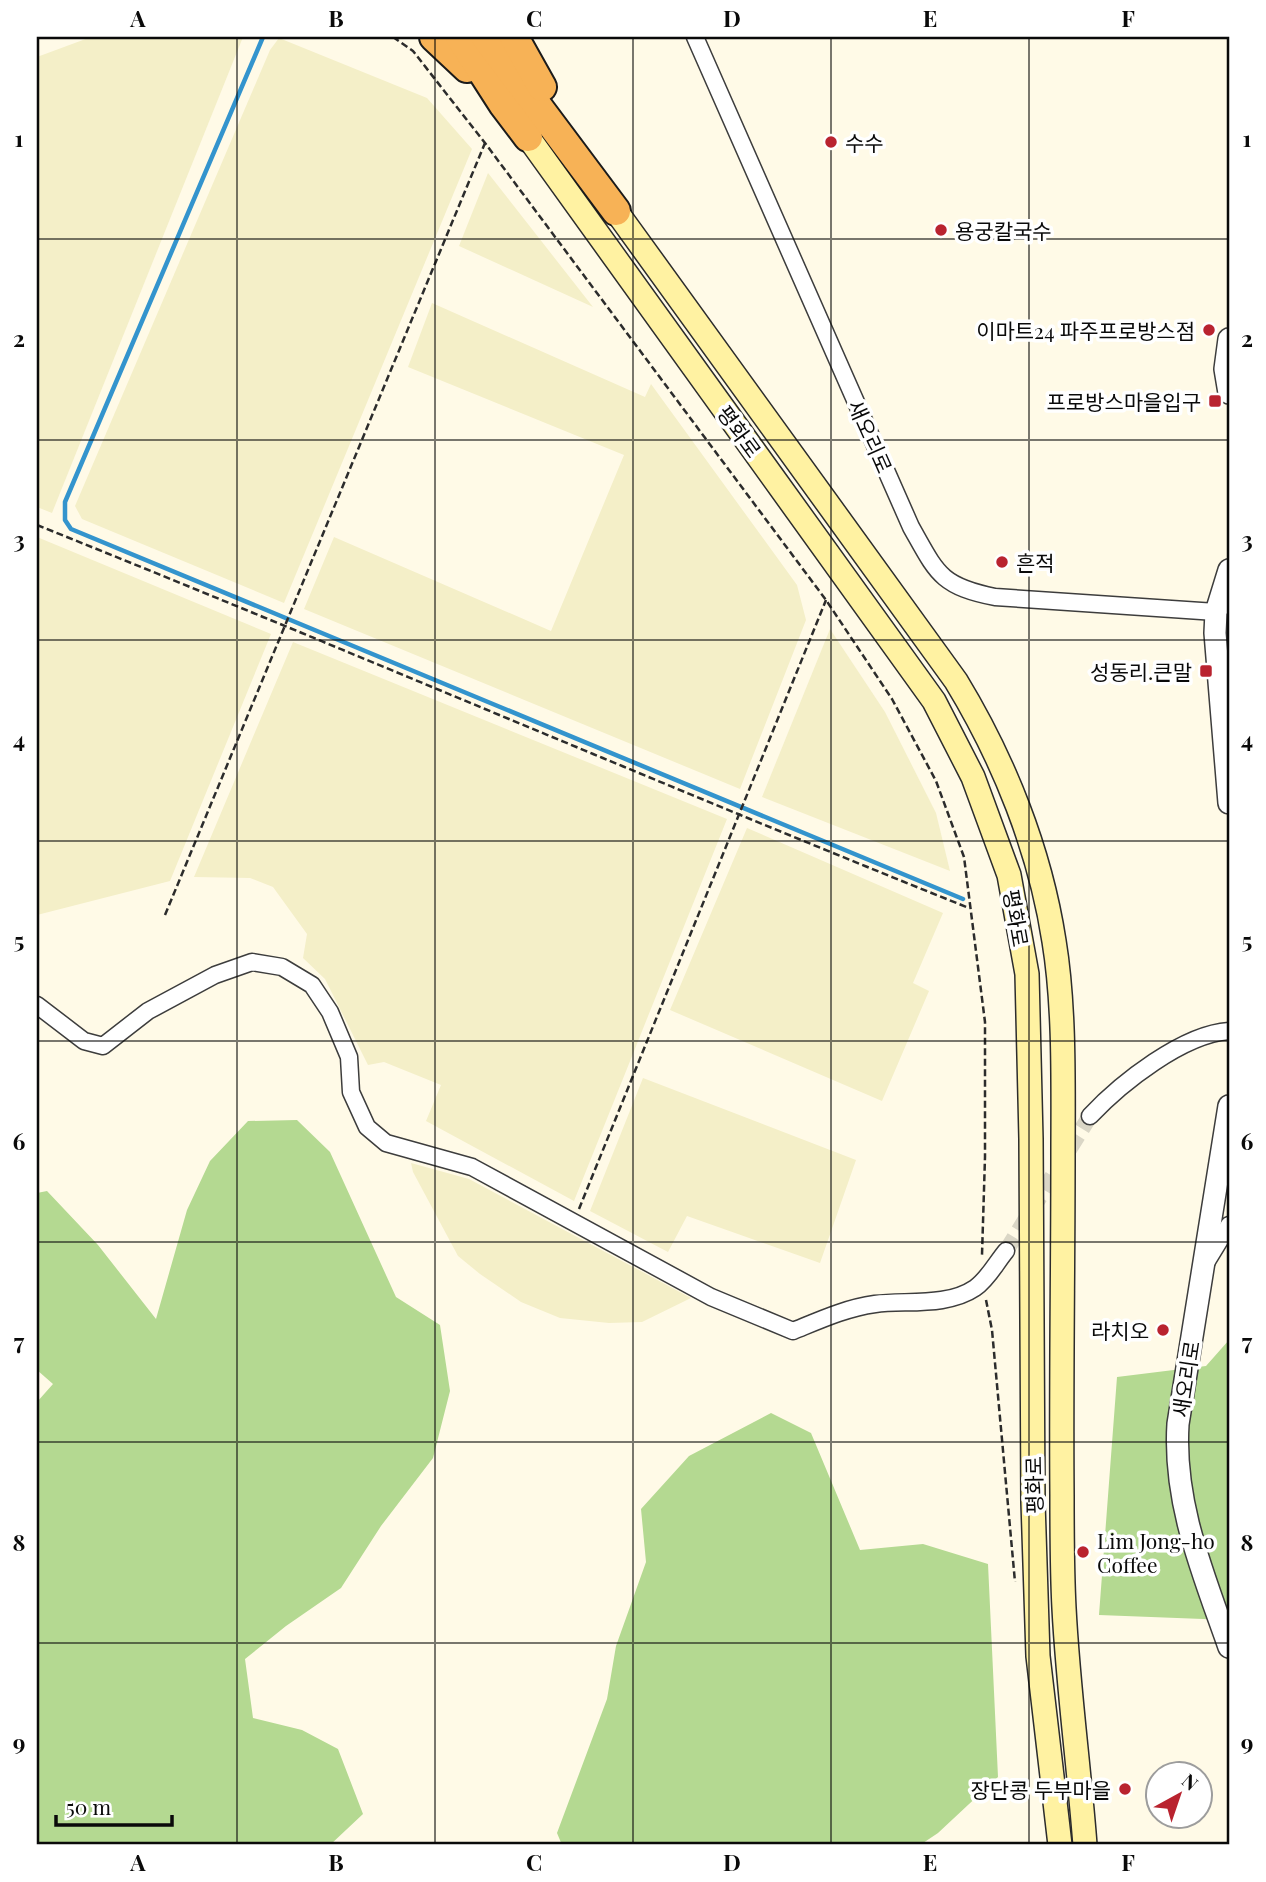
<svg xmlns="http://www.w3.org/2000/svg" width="1266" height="1882" font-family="'Playfair Display','Noto Sans KR',serif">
<rect width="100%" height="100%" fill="#fffae7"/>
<g fill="#f4efc8">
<path d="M91 37H243L52 513 37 507V57Z"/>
<path d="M279 38 427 98 472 149 284 603 82 519 75 506 270 50Z"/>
<path d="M488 173 593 307 459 246Z"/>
<path d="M432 303 645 397 651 384 797 585 806 620 740 789 304 609 334 537 551 631 624 455 408 367Z"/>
<path d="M37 537 271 634 170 881 37 915Z"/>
<path d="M830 629 885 712 936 813 950 871 762 797Z"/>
<path d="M293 642 727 819 574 1201 426 1121 441 1085 384 1062 368 1065 325 979 303 958 307 934 273 887 250 878 194 877Z"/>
<path d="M747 828 943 913 913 983 929 991 882 1101 670 1010Z"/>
<path d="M643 1078 856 1160 820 1263 687 1216 668 1252 590 1211Z"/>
<path d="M411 1163 469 1179 691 1298 642 1322 609 1323 560 1318 521 1302 480 1274 458 1256 413 1172Z"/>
</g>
<g fill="#b4d991">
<path d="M297 1120 330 1152 396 1297 440 1325 450 1391 433 1458 381 1526 341 1588 286 1626 245 1659 253 1718 302 1730 338 1749 363 1814 330 1845H37V1402L53 1384 37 1370V1193L47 1191 98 1245 156 1319 187 1210 210 1161 248 1121Z"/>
<path d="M1229 1340V1620L1099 1615 1117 1377 1206 1366Z"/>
<path d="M771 1413 811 1433 860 1550 923 1544 988 1564 998 1777 938 1833 920 1845H562L557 1833 607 1699 616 1646 646 1562 641 1509 689 1456Z"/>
</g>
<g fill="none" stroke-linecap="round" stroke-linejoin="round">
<path stroke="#3394cd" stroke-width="4.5" d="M263 37 65 502V520L71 529 963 899"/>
<path stroke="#dad6c6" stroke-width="16" stroke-dasharray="16 8" stroke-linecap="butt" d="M1006 1251 1090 1116"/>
<defs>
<g id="minor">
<path d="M695 37 911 527C937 573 940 586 995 597L1216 612 1223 606"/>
<path d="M37 1005 84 1041 103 1046 148 1011 215 975 252 962 282 967 312 985 330 1012 349 1057 351 1092 367 1127 386 1143 472 1167 711 1297 793 1331C820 1320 846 1308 875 1304 906 1300 947 1307 975 1288 988 1279 996 1263 1006 1251"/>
<path d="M1090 1116C1121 1083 1183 1034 1229 1031"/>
<path d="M1207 1261 1229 1225"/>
</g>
<g id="tertiary">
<path d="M1229 339 1225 369 1229 393"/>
<path d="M1229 570 1216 612 1215 633 1229 803"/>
<path d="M1229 1106 1178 1424C1173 1503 1203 1573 1229 1647"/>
</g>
<g id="secondary">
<path d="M528 137 934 701 973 777 1009 875 1027 974 1031 1139 1033 1502 1038 1656 1060 1845"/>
<path d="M616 211 956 681C1004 760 1040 850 1054 941 1065 1008 1063 1087 1063 1155 1063 1268 1061 1382 1062 1495 1062 1532 1062 1570 1064 1608 1068 1687 1079 1766 1085 1845"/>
</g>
<g id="trunk">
<path d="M434 37 467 68"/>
<path d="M460 37 503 104 528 137"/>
<path d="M486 37 616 211"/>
<path d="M514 37 542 87"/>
</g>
</defs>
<use href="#minor" stroke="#3d3d3d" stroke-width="19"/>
<use href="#tertiary" stroke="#3d3d3d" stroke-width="24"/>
<use href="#secondary" stroke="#2c2c2c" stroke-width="26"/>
<use href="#trunk" stroke="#1b1b1b" stroke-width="32"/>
<g stroke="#2c2c2c" stroke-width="2.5" stroke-dasharray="7 3.5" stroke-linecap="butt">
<path d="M393 37 413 51 485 143 826 600 892 699 936 781 964 857 985 1022V1157L982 1255"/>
<path d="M37 525C349 650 657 783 969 908"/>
<path d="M165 915 485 143"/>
<path d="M579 1209 826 600"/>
<path d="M986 1300 992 1330 1015 1582"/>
</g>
<use href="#minor" stroke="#fff" stroke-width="16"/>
<use href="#tertiary" stroke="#fff" stroke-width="21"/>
<use href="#secondary" stroke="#fff2a2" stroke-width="23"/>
<use href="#trunk" stroke="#f7b256" stroke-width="28"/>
</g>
<path fill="none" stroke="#0a0a0a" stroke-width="2" stroke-opacity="0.55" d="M237 37V1845M435 37V1845M633 37V1845M831 37V1845M1029 37V1845M37 239H1229M37 440H1229M37 640H1229M37 841H1229M37 1041H1229M37 1242H1229M37 1442H1229M37 1643H1229"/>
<g fill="#b9232f" stroke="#fff" stroke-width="2.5">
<circle cx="831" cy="142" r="7"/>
<circle cx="941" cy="230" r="7"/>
<circle cx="1209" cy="330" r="7"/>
<rect x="1208" y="394" width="14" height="14" rx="3.5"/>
<circle cx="1002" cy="562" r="7"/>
<rect x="1199" y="664" width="14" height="14" rx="3.5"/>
<circle cx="1163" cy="1330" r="7"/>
<circle cx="1083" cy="1552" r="7"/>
<circle cx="1125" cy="1789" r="7"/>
</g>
<g text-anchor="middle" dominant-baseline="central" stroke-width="7" stroke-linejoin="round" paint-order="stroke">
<g font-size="21" fill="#0a0a0a" stroke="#fff" text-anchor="end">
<text x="845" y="142" text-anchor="start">수수</text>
<text x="955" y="230" text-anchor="start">용궁칼국수</text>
<text x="1195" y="330">이마트24 파주프로방스점</text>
<text x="1201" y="401">프로방스마을입구</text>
<text x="1016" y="562" text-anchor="start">흔적</text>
<text x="1192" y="671">성동리.큰말</text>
<text x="1149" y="1330">라치오</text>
<text x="1097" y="1540" text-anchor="start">Lim Jong-ho<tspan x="1097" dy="24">Coffee</tspan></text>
<text x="1111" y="1789">장단콩 두부마을</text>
</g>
<g font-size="21" fill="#0a0a0a" stroke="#fff">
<text transform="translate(740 431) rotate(54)">평화로</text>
<text transform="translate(871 436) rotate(66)">새오리로</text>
<text transform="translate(1017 918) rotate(80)">평화로</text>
<text transform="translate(1185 1379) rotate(-81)">새오리로</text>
<text transform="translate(1033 1485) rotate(-91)">평화로</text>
</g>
</g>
<rect width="1266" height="1882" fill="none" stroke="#ffffff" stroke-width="77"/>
<g transform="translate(1179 1795) rotate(40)"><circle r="33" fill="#ffffff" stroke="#9d9d9d" stroke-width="2"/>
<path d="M0-5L12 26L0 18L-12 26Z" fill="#b9232f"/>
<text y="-10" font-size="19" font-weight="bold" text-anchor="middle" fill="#0a0a0a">N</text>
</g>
<path d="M56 1815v10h116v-10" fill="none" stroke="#0a0a0a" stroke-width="3.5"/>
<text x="66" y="1815" font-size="21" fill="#0a0a0a" stroke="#ffffff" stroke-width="5" paint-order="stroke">50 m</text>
<rect x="38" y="38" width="1190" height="1805" fill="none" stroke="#0a0a0a" stroke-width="2.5"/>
<g font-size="23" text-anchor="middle" font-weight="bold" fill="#0a0a0a">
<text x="138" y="27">A</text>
<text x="336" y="27">B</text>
<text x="534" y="27">C</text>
<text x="732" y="27">D</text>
<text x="930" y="27">E</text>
<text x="1128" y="27">F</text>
<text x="19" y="147">1</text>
<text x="1247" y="147">1</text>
<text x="19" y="347">2</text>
<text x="1247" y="347">2</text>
<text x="19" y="548">3</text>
<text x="1247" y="548">3</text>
<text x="19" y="748">4</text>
<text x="1247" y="748">4</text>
<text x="19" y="949">5</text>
<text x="1247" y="949">5</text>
<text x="19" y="1150">6</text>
<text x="1247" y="1150">6</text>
<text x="19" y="1350">7</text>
<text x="1247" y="1350">7</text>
<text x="19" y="1551">8</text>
<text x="1247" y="1551">8</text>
<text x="19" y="1751">9</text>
<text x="1247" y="1751">9</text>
<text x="138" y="1871">A</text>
<text x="336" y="1871">B</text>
<text x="534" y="1871">C</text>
<text x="732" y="1871">D</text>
<text x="930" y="1871">E</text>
<text x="1128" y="1871">F</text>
</g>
</svg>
